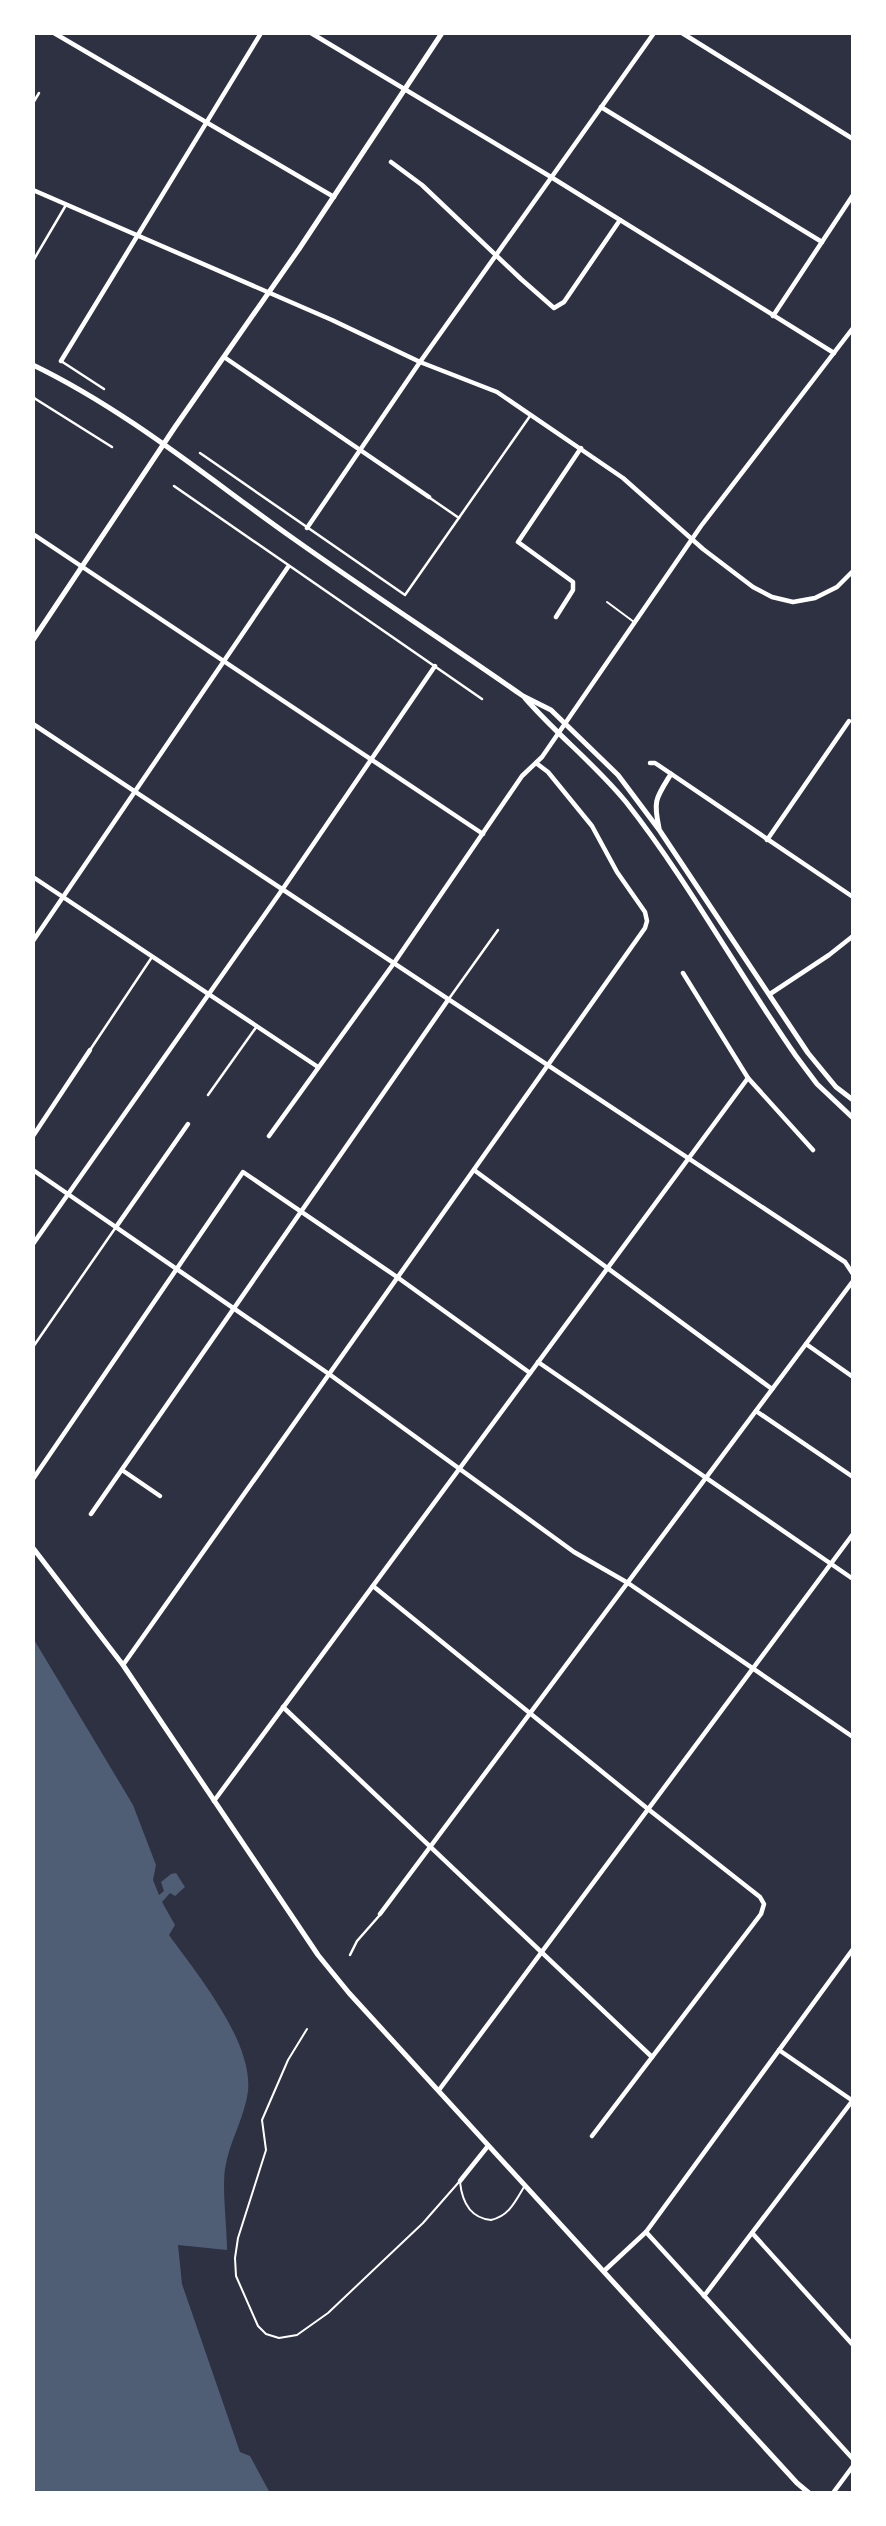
<svg xmlns="http://www.w3.org/2000/svg" width="886" height="2526" font-family="'PT Sans Narrow',sans-serif">
<rect width="100%" height="100%" fill="#2d3142"/>
<path fill="#4f5d75" d="M33 1638 133 1805 156 1865 153 1880 159 1895 164 1891 161 1882 171 1874 176 1873 185 1887 175 1896 170 1893 162 1902 175 1925 169 1935C197 1974 253 2041 248 2091 245 2117 229 2142 225 2169 222 2191 227 2226 227 2250L178 2245 182 2284 240 2452 250 2456 270 2493H33Z"/>
<g fill="none" stroke-linecap="round" stroke-linejoin="round">
<g stroke="#fff" stroke-width="2">
<path d="M607 602 634 622"/>
<path d="M307 2029 288 2060 262 2120 266 2150 238 2238 235 2258 236 2276 258 2326 266 2334 279 2338 297 2335 328 2313 423 2223 459 2182"/>
<path d="M460 2182C462 2201 470 2218 491 2220 509 2216 515 2202 524 2187"/>
</g>
<g stroke="#fff" stroke-width="2.5">
<path d="M33 103 39 93"/>
<path d="M33 261 66 205"/>
<path d="M61 361 104 389"/>
<path d="M34 398 112 447"/>
<path d="M200 453 405 595 530 416"/>
<path d="M174 486 482 699"/>
<path d="M430 498 459 518"/>
<path d="M448 1000 498 930"/>
<path d="M90 1050 152 957"/>
<path d="M208 1095 257 1026"/>
<path d="M33 1347 116 1227"/>
<path d="M350 1955 357 1941 379 1916"/>
</g>
<g stroke="#fff" stroke-width="4.5">
<path d="M54 33 334 197"/>
<path d="M311 33 551 177 834 353"/>
<path d="M682 33 853 139"/>
<path d="M601 107 822 242"/>
<path d="M391 162 422 185 521 279 554 308 564 302 620 220"/>
<path d="M33 190 332 320 420 362 497 392 623 478 703 549 753 587 772 597 793 602 815 598 837 587 853 571"/>
<path d="M773 316 853 195"/>
<path d="M224 357 429 497"/>
<path d="M61 361 261 33"/>
<path d="M33 397V399"/>
<path d="M307 528 420 362 654 33"/>
<path d="M33 534 483 834"/>
<path d="M556 617 573 590V582L518 542 581 448"/>
<path d="M33 724 845 1262 853 1274"/>
<path d="M650 763H655L853 897"/>
<path d="M767 840 849 721"/>
<path d="M33 877 318 1067"/>
<path d="M33 941 288 567"/>
<path d="M683 973 748 1078 813 1150"/>
<path d="M770 994 829 955 853 936"/>
<path d="M33 1136 90 1050"/>
<path d="M269 1136 394 963 522 776 542 757 701 526 853 328"/>
<path d="M33 1170 329 1374 574 1552 628 1583 853 1737"/>
<path d="M474 1170 772 1389"/>
<path d="M116 1227 188 1124"/>
<path d="M33 1244 282 890 435 666"/>
<path d="M806 1344 853 1377"/>
<path d="M538 1362 853 1579"/>
<path d="M756 1411 853 1477"/>
<path d="M122 1470 160 1496"/>
<path d="M33 1479 243 1172 397 1277 530 1373"/>
<path d="M91 1514 448 1000"/>
<path d="M373 1586 648 1809 760 1897 764 1904 761 1914 592 2136"/>
<path d="M123 1665 645 928 647 921 645 912 617 872 592 826 548 772 536 763"/>
<path d="M283 1707 652 2057"/>
<path d="M214 1801 748 1078"/>
<path d="M380 1914 853 1281"/>
<path d="M779 2050 853 2101"/>
<path d="M439 2090 853 1534"/>
<path d="M460 2181 488 2146"/>
<path d="M646 2232 853 2459"/>
<path d="M753 2234 853 2345"/>
<path d="M604 2271 646 2232 853 1949"/>
<path d="M704 2296 853 2100"/>
<path d="M833 2493 853 2466"/>
</g>
<g stroke="#fff" stroke-width="5">
<path d="M33 640 175 427 299 249 442 33"/>
<path d="M33 1548 123 1665 318 1955 349 1993 797 2483 809 2493"/>
</g>
<g stroke="#fff" stroke-width="5">
<path d="M33 365C128 411 209 479 294 539 370 593 447 643 523 696L551 710 618 775 660 831 808 1053 836 1087 853 1100"/>
<path d="M525 698C557 735 595 764 626 802 689 882 738 973 796 1056L817 1084 853 1118"/>
<path d="M659 828C653 800 656 798 671 774"/>
</g>
</g>
<rect width="886" height="2526" fill="none" stroke="#ffffff" stroke-width="70"/>
</svg>
